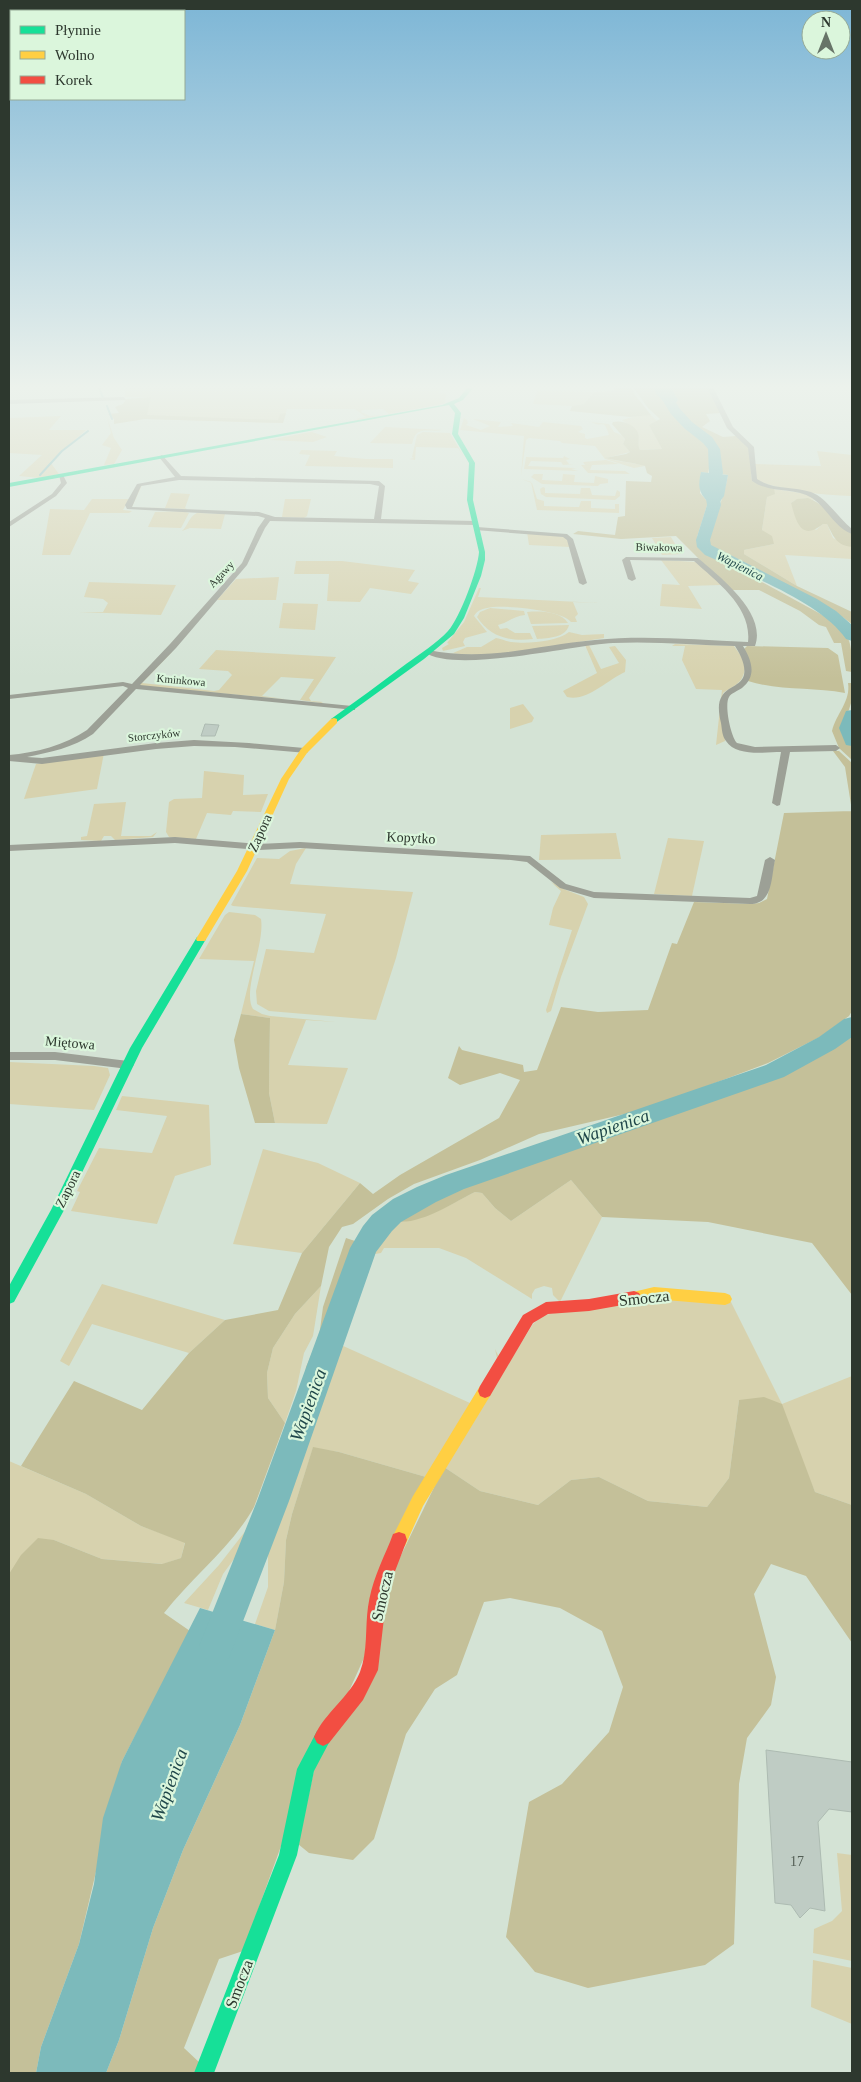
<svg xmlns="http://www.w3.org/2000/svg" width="861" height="2082" font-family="'Times New Roman',serif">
<rect width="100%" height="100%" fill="#d4e3d5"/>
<g fill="#d7d2ae">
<path d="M125 387H441L438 393 446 394 445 403 442 404 389 414 383 409 362 410 361 412 370 416 383 415 358 420 356 419 366 417 355 409H287L283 423 145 419 151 397H125Z"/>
<path d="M537 391 594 392 584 404 572 406 533 404Z"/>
<path d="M639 415H651L657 421 650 425 662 449 640 450C637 444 640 439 637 434 634 427 627 424 622 420Z"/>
<path d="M61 416 49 430H86L50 462 59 474 40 478 19 476 42 455 9 453V418Z"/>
<path d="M107 417 114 438 122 450 114 464 104 465 111 448 102 445 111 433Z"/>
<path d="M464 418 467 420 468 423 466 425 481 430 490 426 473 419 501 422 498 427 513 426 511 423 539 427 543 422 581 426 583 429 578 432 585 434V438L587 439 609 435C603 417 604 429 591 422L609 424 614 432C619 434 621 434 625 439L623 444 630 452 606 458C619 462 632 462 645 466L634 468 605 459 595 446 562 443 560 441 529 438 526 440 521 476 524 436 460 430Z"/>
<path d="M385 427 443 430C428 433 416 424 412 444L370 443Z"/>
<path d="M331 428 312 432 327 437 313 442 269 440Z"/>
<path d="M423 432 450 433 464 457 458 448 416 447 415 460 409 459 414 458 412 457 417 435Z"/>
<path d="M301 450 337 451 334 456 366 459H393V468L305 466 310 455 299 454Z"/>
<path d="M817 451 852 455V496C819 495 788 491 756 481L755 464 821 466Z"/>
<path d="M564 456 570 459 566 460 569 464H574L563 465 561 462C552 462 541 461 531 461L528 466 575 468H577L571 469 578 471 524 469 526 457 563 458Z"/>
<path d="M606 460 619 464 592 465 590 470 625 471 630 474 588 473 581 465H585L583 462Z"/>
<path d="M534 474H543L542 480 562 481 563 474 575 475 574 482 594 483 595 476 608 479V483L600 484 598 486 542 484 531 477Z"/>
<path d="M521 479 532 483 537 499 544 501V506L575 507H579L581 501H591V508L615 509V504H619V513L537 510 531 482Z"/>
<path d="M142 485 132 507 165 508 171 493 190 494 185 508 187 509 131 507 138 488Z"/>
<path d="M543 487 545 488V493L580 494 581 488H590L592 495 615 496 617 490 620 492V496L615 500 546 497 541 494 540 489Z"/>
<path d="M774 489 808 494 817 501C808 498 800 497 791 503L816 530 823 524H827L833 538 852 547V559L785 555 797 586 744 554V550L774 544 762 530 767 497Z"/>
<path d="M92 499H129L123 510 132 511 129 513H90L70 555H42L50 509 84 510Z"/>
<path d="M285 499H311L307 516 304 518 282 517Z"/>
<path d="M182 511 189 513 181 528 148 527 155 512Z"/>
<path d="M197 513 225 514 221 529 190 528 182 531C188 526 189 516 197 513Z"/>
<path d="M527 532 566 537 570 547 529 545Z"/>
<path d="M671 537 681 554 662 555 652 538Z"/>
<path d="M661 560 697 562 721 585 688 586 702 609 660 606 662 584 680 585Z"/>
<path d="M296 561H342L415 570 408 581 419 583 411 594 370 588 360 602 327 601 329 574H294Z"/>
<path d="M279 577 276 600H217L236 579Z"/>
<path d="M89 582 176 585 161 615 79 612H103L108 603 103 599 84 597Z"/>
<path d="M479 588H481L478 597 600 603 573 602 578 614 575 617 577 622H571C563 610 501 604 487 608 481 609 477 611 474 616L487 632 465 638 463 642 465 646 443 651 442 648 449 644 447 643 464 622Z"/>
<path d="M283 603 318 604 315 630 279 628Z"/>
<path d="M490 608 524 611 525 615C514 616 507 623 498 625L500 629 507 628 515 633H530L533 639C510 642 490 637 477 617L480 612Z"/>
<path d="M527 612C541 611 560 611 568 623L531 624Z"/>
<path d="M569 625C566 638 548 638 537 639L532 626Z"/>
<path d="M569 632 582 635 604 634V638L497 655H475L446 653H453L467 647H481L496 638C501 639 506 641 511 642 528 644 556 642 569 632Z"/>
<path d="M675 644 734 646 746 663C743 684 739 682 723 693L722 700 725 741 716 745 722 690 696 689 682 660 685 646H672Z"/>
<path d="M585 645H589L601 669 619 663 609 647 615 646 626 660 625 672C607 680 587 702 567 697L563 691 597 673Z"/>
<path d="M216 650 336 657 309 698 311 701 323 702 321 703 300 700 314 679 281 677 262 696 285 699 140 686 139 682 170 652H172L142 683 214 691 219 690 232 675 228 671 199 669Z"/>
<path d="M523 704 534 718 532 722 510 729V708Z"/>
<path d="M104 753 97 789 24 799 36 764Z"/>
<path d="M204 771 244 775 243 795 268 794 261 812 233 811 231 815 207 813 196 839 169 837 166 832 169 802 174 799 202 798Z"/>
<path d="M126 802 121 836H151L157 832 153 837 115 840 111 836H104L101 841 81 840V837L87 836 94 804Z"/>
<path d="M616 833 621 859 539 860 541 835Z"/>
<path d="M668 838 704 841 692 896 654 894Z"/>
<path d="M306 848 296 864 290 884 413 892 396 958 376 1020 269 1011 257 1004 256 991 266 949 314 953 326 914 233 906 231 905 257 858 279 859 290 851Z"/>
<path d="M551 882 566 890 584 897 588 904 561 977 551 1011 547 1013 546 1010 572 930 549 925 553 908 561 891Z"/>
<path d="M229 912 255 915 261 919C265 944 242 991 253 1009L262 1014 270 1016 336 1022 306 1020 288 1065 348 1068 327 1124 275 1123 269 1093 270 1018 241 1014 254 961 199 959 225 915Z"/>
<path d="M9 1062 94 1066 108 1068 110 1075 94 1110 9 1104Z"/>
<path d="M122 1096 209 1105 211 1165 175 1176 157 1224 71 1211 80 1192 77 1191 99 1148 152 1153 167 1116 116 1110Z"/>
<path d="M263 1149 318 1163 360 1183 302 1253 233 1244Z"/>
<path d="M571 1180 602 1217 560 1302 553 1295 552 1288 544 1286 535 1289 532 1294V1299L466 1258 439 1248H384L381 1253 375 1254 341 1345 470 1403 497 1358 495 1349 500 1359 426 1477 339 1452 313 1448 292 1514 286 1540 284 1582 275 1630 255 1624 268 1587V1540L371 1245C381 1241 383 1227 391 1220 414 1228 454 1202 475 1192L482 1193 495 1208 511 1221Z"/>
<path d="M102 1284 225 1320 189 1353 92 1324 69 1366 60 1361Z"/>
<path d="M321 1286 313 1336 304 1353 296 1391 285 1423 268 1398 267 1373 273 1348 295 1314Z"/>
<path d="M639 1298 731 1302 782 1404 852 1376V1505L815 1492 804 1467 739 1400 729 1478 707 1507 648 1501 599 1477 571 1480 538 1505 480 1491 444 1467 533 1324 544 1315Z"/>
<path d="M9 1461 86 1494 141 1526 185 1542 181 1558 163 1564 102 1559 54 1540 9 1574Z"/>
<path d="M254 1520H256L247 1541 223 1574 208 1610 184 1603 219 1565Z"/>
<path d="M837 1853 852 1855V1961L813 1953 814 1929 832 1921 842 1911Z"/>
<path d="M813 1960 852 1968V2024L811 2007Z"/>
</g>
<g fill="#c4c099">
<path d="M612 387H631L635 395 651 415 630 417 570 411 572 406 584 404 594 392 615 391Z"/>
<path d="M633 387H653L664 401 669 404C677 426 710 436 711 456 711 462 709 468 708 473L701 472 700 493 708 502 697 537 703 550 839 624C852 637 852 654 852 672L846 671 841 643H834L826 627 819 625 800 611 759 590H730L676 536 621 539 573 534 578 531 615 535 618 517 625 516 626 481 651 482 652 476 647 473 645 466C631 462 618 461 605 458L626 454 630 452 623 444 625 439 612 424 613 422C622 420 634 424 638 433 640 439 637 444 640 450L662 449 649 425 660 419 648 408Z"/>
<path d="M671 387H709L721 413 706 414 710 421 702 427 723 437 736 436 749 446 752 481 774 489 775 494 767 497 762 530 772 536 774 544 744 550V554L797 586 852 612V624L837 613 715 552 709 546 706 540C715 518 724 498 728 475L722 474C724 440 690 429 675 404L678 400Z"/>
<path d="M151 397 147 415 278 420 280 414 286 413 283 423 145 419 114 424V419L108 414 119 413 115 407 123 404 126 399Z"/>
<path d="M808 498C826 504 836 523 852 533V547C836 545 834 537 827 524H823C801 542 796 521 791 503L797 499Z"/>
<path d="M747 646 828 648 838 655 845 693C813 687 780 691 748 681 750 668 751 661 744 649Z"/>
<path d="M848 683H852V700L843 728 844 735 852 747V760L839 748 832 731C836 714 851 701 848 683Z"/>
<path d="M833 751H839L852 763V1011L849 1016 820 1037 768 1063 646 1109 539 1134 480 1160 414 1184 388 1199 353 1224 342 1227 329 1247 321 1286 295 1314 273 1348 267 1373 268 1398 285 1423 254 1507C231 1548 192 1577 164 1613L190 1631 122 1761 79 1944 41 2047 36 2073H9V1574L21 1555 38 1538 54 1540 102 1559 162 1564 181 1558 185 1543 141 1526 86 1494 21 1466 74 1381 142 1410 189 1353 225 1320 278 1310 302 1253 360 1183 373 1194 400 1175 499 1118 520 1080 500 1073 460 1085 448 1078 459 1046 462 1050 523 1065 524 1072 537 1070 561 1007 598 1012 648 1010 672 943 677 944 694 902 752 904 759 903 767 899 784 813 852 811 845 767Z"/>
<path d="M241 1014 270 1018 269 1093 275 1123H255L239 1068 234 1040Z"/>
<path d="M852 1032V1295L812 1243 708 1222 602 1217 571 1180 511 1221 495 1208 482 1193 475 1192C454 1202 415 1229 391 1220 425 1195 466 1183 505 1169 560 1149 615 1133 671 1115 737 1093 795 1073 852 1032Z"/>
<path d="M346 1238 361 1243 303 1390 306 1367 319 1337 323 1307Z"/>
<path d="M764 1397 782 1404 815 1492 852 1505V1643L806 1576 771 1564 754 1594 776 1677 771 1705 747 1738 739 1784 734 1944 705 1965 588 1988 535 1972 506 1937 529 1802 562 1784 609 1732 623 1687 602 1631 560 1608 510 1598 484 1602 457 1675 435 1689 406 1734 374 1839 353 1860 309 1853 298 1844 318 1752 371 1680 385 1588 444 1467 480 1491 538 1505 571 1480 599 1477 648 1501 707 1507 729 1478 739 1400Z"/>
<path d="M313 1447 339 1452 426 1477 368 1649 289 1824 243 1951 219 1959 184 2048 200 2063 195 2073H106L119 2040 153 1928 183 1850 240 1725 275 1630 284 1582 286 1540 292 1514Z"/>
</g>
<g fill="#7cbabb">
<path d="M653 387H671L678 400 675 404C665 404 656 396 653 387Z"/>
<path d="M701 472 728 475 724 496 719 503 708 502C698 492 698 485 701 472Z"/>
<path d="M200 1608 275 1630 240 1725 183 1850 153 1928 119 2040 106 2073H36L41 2047 79 1944 94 1884 103 1818 122 1761Z"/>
</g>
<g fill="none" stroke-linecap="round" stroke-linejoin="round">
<g stroke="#7cbabb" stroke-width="2">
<path d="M99 387 103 398"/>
<path d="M107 406 112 419"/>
<path d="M40 475 62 451 88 431"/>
</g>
<g fill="#7cbabb" fill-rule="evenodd">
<path d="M654 387H666L680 409 692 422 712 437 720 449 723 473 718 486 721 505 710 540 711 545 817 599 836 611 852 625V641L846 639C821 602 746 574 705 555L697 547 696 540 707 505 704 486 709 473 708 449 703 443 684 428 671 414Z"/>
<path d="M852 710V746L846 745 839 728 846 711Z"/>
<path d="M852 1017V1037L835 1049 784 1077 464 1189 436 1202 401 1222 392 1231 376 1252 289 1501 229 1658 217 1664 205 1658 199 1646 257 1501 350 1248 363 1226 372 1215 393 1199 417 1187 446 1175 766 1065 819 1037 844 1019Z"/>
</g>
</g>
<g fill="#bfccc4" stroke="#adbbb2">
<path d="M205 724 219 725 215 736H201Z"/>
<path d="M766 1750 852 1762V1812L829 1809 818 1822 825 1911 810 1908 800 1918 791 1905 775 1903Z"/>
</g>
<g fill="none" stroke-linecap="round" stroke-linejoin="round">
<g fill="#9ca096" fill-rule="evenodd">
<path d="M707 387H713L733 427 754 447 757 479C773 490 793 486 811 492 827 498 838 518 852 529V534C835 528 826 507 812 498 794 487 771 494 752 481L748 448 727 428Z"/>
<path d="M124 397 126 400 9 404V400Z"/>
<path d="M162 455 181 476 379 481 385 486 381 519 475 521 478 523 475 525 270 521 265 528 247 565 176 648 140 685 352 706H355V710L136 689 93 734C73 748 50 752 27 757L42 758 156 743 194 740 249 743 304 748 308 751 307 753 235 747 194 746 156 749 42 764 9 761V755C35 753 65 745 87 730L128 688 123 686 9 699V695L123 682 132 684 170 644 242 563 258 528 265 518 258 516 127 509 125 505 137 484 175 477 159 457ZM179 480 370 484 379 486 374 519 275 517 259 512 132 507 141 486Z"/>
<path d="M59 475H63L67 483 56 496 9 527V522L52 494 61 483Z"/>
<path d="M477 527 567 534 573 539 587 583 583 585 579 583 567 540 563 537 475 530V528Z"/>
<path d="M626 557 698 558C720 577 767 613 755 646H743C752 661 757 676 742 688 738 691 731 693 729 697 724 705 731 737 737 743L755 747 836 745 840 748 836 751 790 752 780 805 777 806 772 803 781 752C765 752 736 757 726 741 722 736 722 729 721 723 719 715 717 703 722 696 727 687 741 686 744 675 746 665 740 654 735 646 695 645 654 641 613 643 572 645 455 674 424 652L428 650C489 662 536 645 595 640 646 635 697 640 748 642 752 607 717 582 694 561L630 560 636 579 632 581 628 579 622 560Z"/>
<path d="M175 837 259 844 300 842 530 856 566 884 594 892 750 898 757 896 765 860 770 857 775 860C771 878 773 904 750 904L594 898 560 888 527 862 511 860 300 848 259 850 175 843 9 851V845Z"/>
<path d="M9 1052H55L128 1061 134 1065 128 1069 55 1060H9Z"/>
</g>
<g fill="#16e098" fill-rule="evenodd">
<path d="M468 387H474L463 400 454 404 461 413 458 434 475 463 473 500 485 552V560L481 576 464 618 454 634 424 659 334 724 331 723V719C356 701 381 683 406 664 420 654 437 643 448 631 460 618 478 569 479 552L467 500 469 463 452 434 455 413 449 405 9 487V483L442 405 459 398Z"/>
<path d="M201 936 206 939 142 1048 63 1212 14 1302 9 1304V1286L51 1210 130 1048 197 937Z"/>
<path d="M323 1728 329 1731 332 1737 314 1771 297 1855 214 2073H194L279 1855 297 1769 317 1731Z"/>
</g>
<g fill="#ffcf43" fill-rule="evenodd">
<path d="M334 718 337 719V723L307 753 289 779 247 871 205 941H197L196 939 237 871 281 779 301 749 331 719Z"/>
<path d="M654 1287 725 1293 730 1295 732 1299 730 1303 725 1305 654 1299 634 1303 629 1301 627 1297 629 1293Z"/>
<path d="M485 1384 490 1386 492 1391 490 1396 423 1506 405 1546 399 1548 393 1546 391 1540 413 1496 480 1386Z"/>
</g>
<g fill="#f24e42" fill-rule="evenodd">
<path d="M634 1291 639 1293 641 1297 639 1301 634 1303 589 1311 548 1314 533 1323 490 1396 485 1398 480 1396 478 1391 480 1386 523 1315 546 1302 589 1299Z"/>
<path d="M399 1532 405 1534 407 1540 387 1592 378 1670 363 1700 329 1743 323 1746 317 1743 314 1737C325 1712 350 1697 360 1672 368 1651 365 1628 368 1607 371 1584 381 1563 390 1542L393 1534Z"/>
</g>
</g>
<linearGradient id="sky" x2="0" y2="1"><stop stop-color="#7db6d6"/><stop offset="0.57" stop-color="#ecf2ec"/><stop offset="1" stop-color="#ecf2ec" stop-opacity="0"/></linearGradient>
<rect width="861" height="679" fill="url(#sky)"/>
<g text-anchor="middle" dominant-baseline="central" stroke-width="4.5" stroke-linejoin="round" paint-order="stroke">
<g font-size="11" fill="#2d382e" stroke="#dbf6dc">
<text transform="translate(659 547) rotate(1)">Biwakowa</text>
<text transform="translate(221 574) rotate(-47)">Agawy</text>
<text transform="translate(181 680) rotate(5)">Kminkowa</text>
<text transform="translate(154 735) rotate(-6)">Storczyków</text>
</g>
<g font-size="12" font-style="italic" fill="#1f4649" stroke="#dbf6dc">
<text transform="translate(740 566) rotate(27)">Wapienica</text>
</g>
<g font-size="14" fill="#2d382e" stroke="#dbf6dc">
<text transform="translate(260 833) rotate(-66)">Zapora</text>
<text transform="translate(411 838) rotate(3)">Kopytko</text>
<text transform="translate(70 1043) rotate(5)">Miętowa</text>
<text transform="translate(68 1189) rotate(-64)">Zapora</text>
</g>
<g font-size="14" fill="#535e55">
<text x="797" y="1861">17</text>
</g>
<g font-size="16" fill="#2d382e" stroke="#dbf6dc">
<text transform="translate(644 1298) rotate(-6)">Smocza</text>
<text transform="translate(382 1596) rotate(-77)">Smocza</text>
<text transform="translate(239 1984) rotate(-69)">Smocza</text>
</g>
<g font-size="18" font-style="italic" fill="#1f4649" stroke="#dbf6dc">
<text transform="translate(613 1127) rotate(-19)">Wapienica</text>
<text transform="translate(308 1405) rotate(-70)">Wapienica</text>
<text transform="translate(169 1785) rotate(-70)">Wapienica</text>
</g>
</g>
<rect width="861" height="2082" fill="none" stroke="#2d382e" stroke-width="20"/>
<rect x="10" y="10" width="175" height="90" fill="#dbf6dc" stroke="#95aa96"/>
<rect x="20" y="26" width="25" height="8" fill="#16e098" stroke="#95aa96"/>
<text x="55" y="35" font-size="15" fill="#2d382e">Płynnie</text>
<rect x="20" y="51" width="25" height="8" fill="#ffcf43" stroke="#95aa96"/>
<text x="55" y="60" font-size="15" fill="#2d382e">Wolno</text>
<rect x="20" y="76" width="25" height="8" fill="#f24e42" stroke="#95aa96"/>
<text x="55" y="85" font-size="15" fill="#2d382e">Korek</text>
<g transform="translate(826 35)"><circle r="24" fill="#dbf6dc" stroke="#95aa96"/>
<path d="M0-4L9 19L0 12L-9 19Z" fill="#677468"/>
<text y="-8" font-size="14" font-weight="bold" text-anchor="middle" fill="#2d382e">N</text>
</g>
</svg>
